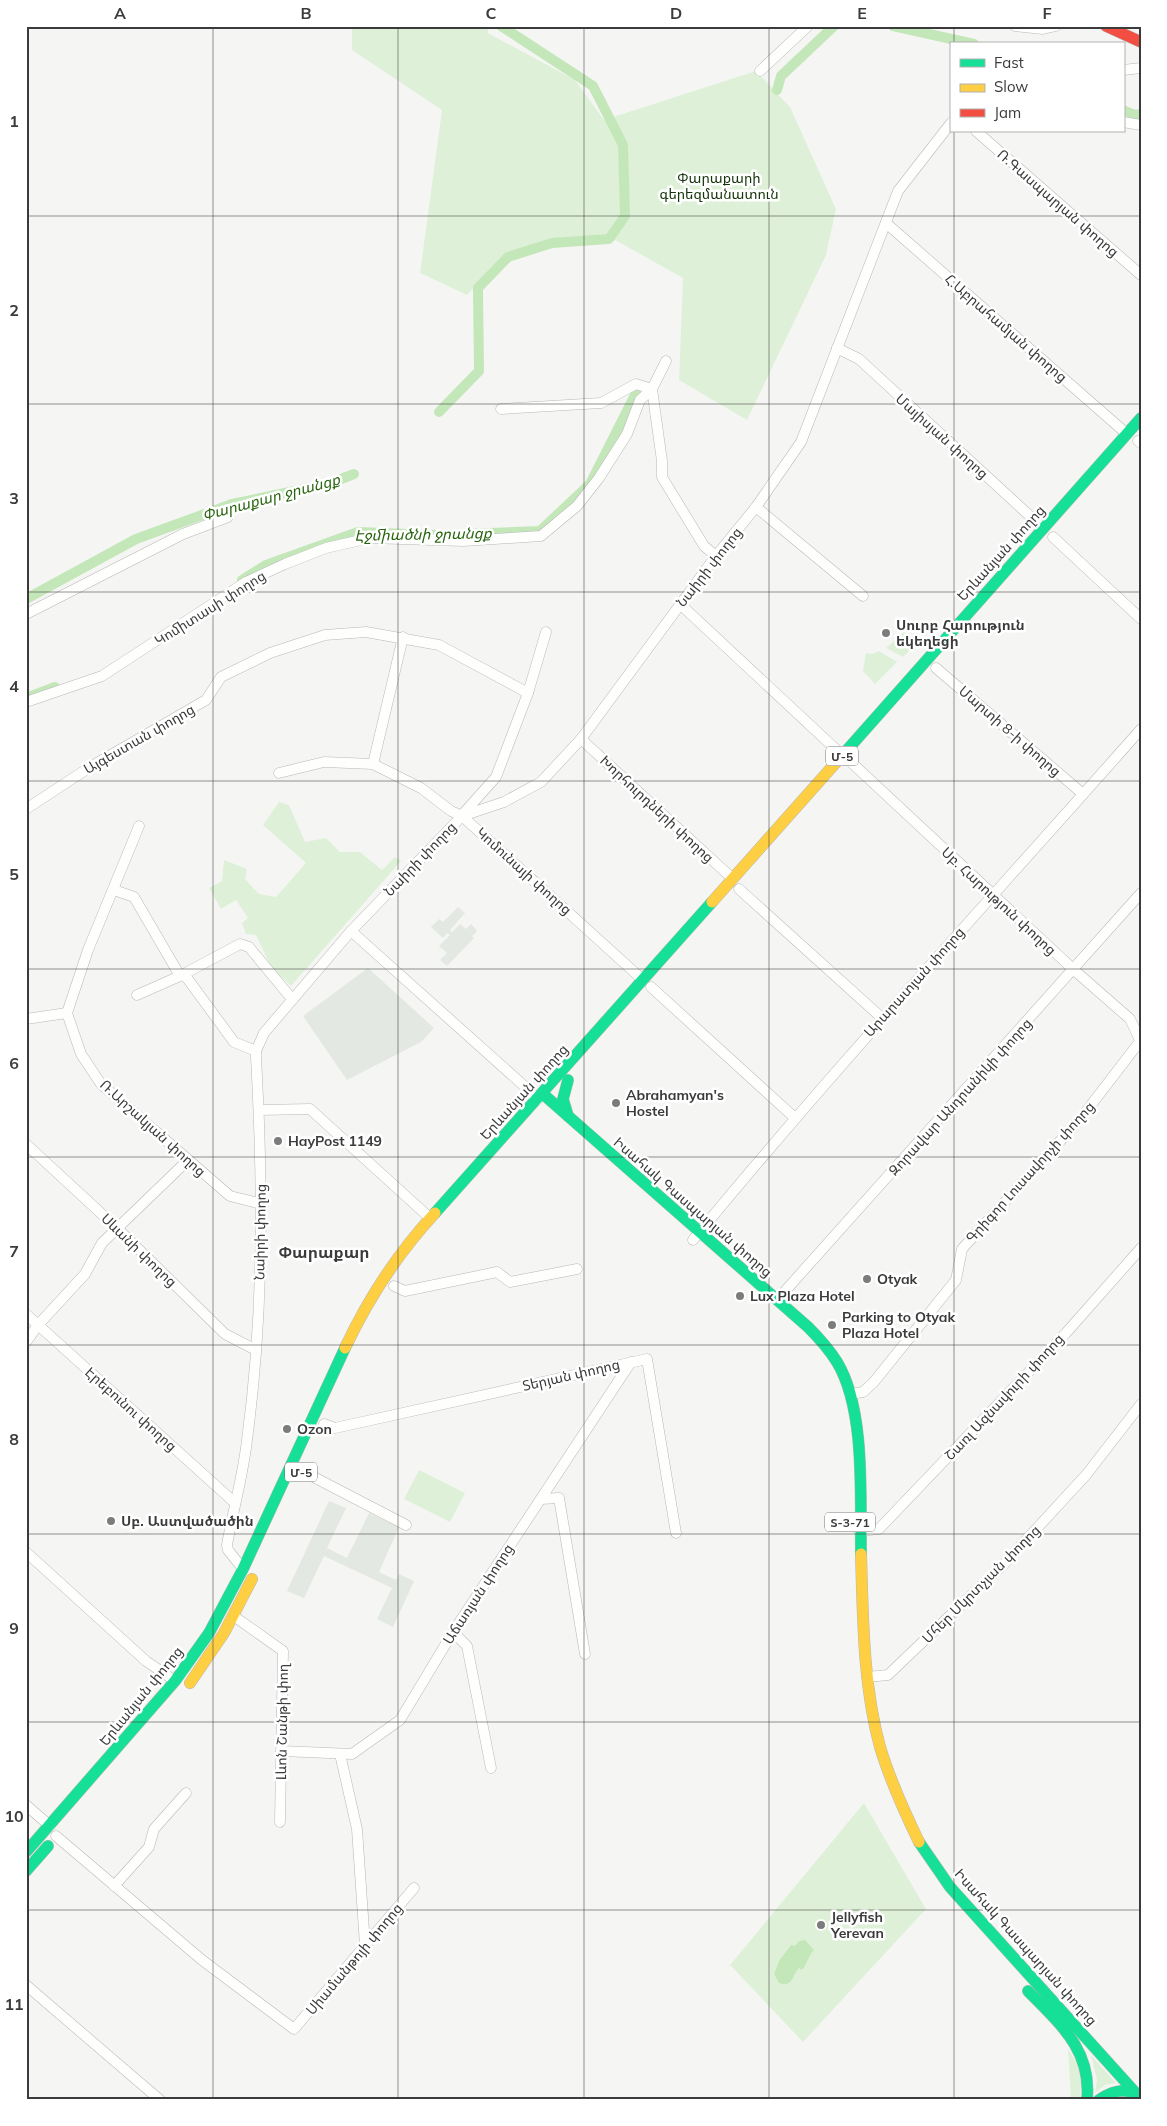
<svg xmlns="http://www.w3.org/2000/svg" width="1167" height="2126" font-family="Mulish,'Noto Sans Armenian',sans-serif">
<rect width="100%" height="100%" fill="#f5f6f4"/>
<g fill="#e3e8e2">
<path d="M458 907 465 913 450 930 452 932 460 924 466 929 471 924 477 931 472 936 474 938 447 966 440 960 447 953 439 946 450 935 447 933 443 938 431 927 439 919 443 922Z"/>
<path d="M368 968 434 1028 421 1042 347 1080 303 1016Z"/>
<path d="M329 1501 346 1508 327 1548 347 1558 369 1513 399 1527 379 1572 396 1580 399 1574 414 1581 393 1627 377 1619 392 1588 324 1556 304 1598 287 1591Z"/>
</g>
<g fill="#def1d8">
<path d="M352 26H488V33L575 80 604 120 756 71 790 107 836 209 826 255 747 420 679 380 683 278 615 240 505 254 467 295 420 273 442 110 352 50Z"/>
<path d="M904 632 912 648 903 657 886 648Z"/>
<path d="M879 651 897 662 875 684 863 671 866 653 872 654Z"/>
<path d="M279 802 289 805 305 842 326 838 340 852H360L382 870 395 857 401 861 291 986 271 967 256 935 246 934 242 923 248 918 236 900 221 909 209 888 222 881 224 860 247 869 245 879 259 894 276 897 306 863 263 825Z"/>
<path d="M419 1470 465 1493 450 1522 404 1499Z"/>
<path d="M864 1803 926 1909 803 2042 730 1965Z"/>
<path d="M1068 2049 1082 2071 1080 2100H1071Z"/>
<path d="M1091 2055 1116 2083 1105 2085 1095 2093 1097 2080Z"/>
</g>
<path fill="#c4e7b9" d="M805 1940 814 1950C808 1956 808 1963 802 1970L799 1968C792 1975 793 1988 779 1983L774 1974 779 1961 791 1945 795 1946 799 1941Z"/>
<g fill="none" stroke-linecap="round" stroke-linejoin="round">
<g stroke="#c4e7b9" stroke-width="10">
<path d="M893 26 974 44"/>
<path d="M777 90 781 76 834 26"/>
<path d="M1123 110 1135 115 1141 114"/>
<path d="M439 412 479 371 478 288 508 257 552 243 609 239 625 216 623 145 593 86 501 26"/>
<path d="M242 580 266 565 358 532 434 535 540 531 590 484 636 393"/>
<path d="M26 599 136 539 232 504 328 484 354 474"/>
<path d="M26 698 55 687"/>
</g>
<defs>
<g id="street">
<path d="M1015 26 1043 29 1056 26"/>
<path d="M1123 70 1141 68"/>
<path d="M760 71 808 26"/>
<path d="M1123 122 1141 125"/>
<path d="M976 131 1141 275"/>
<path d="M886 223 1127 434"/>
<path d="M837 348 859 359 1043 528"/>
<path d="M501 409 601 403 636 384 652 389 662 461V477L704 546 716 556"/>
<path d="M1138 441 1141 443"/>
<path d="M756 507 863 596"/>
<path d="M1053 537 1141 619"/>
<path d="M680 604 842 755"/>
<path d="M26 614 183 534 228 517"/>
<path d="M936 668 1083 794"/>
<path d="M26 702 102 676 246 582 285 564 326 548 370 538 463 541 541 536 577 506 599 478 627 434 640 400 652 389 666 361"/>
<path d="M581 739 733 879"/>
<path d="M852 763 1074 970 1130 1019 1141 1042"/>
<path d="M373 764 403 637"/>
<path d="M279 773 324 762 373 764 421 788 451 811 462 816 643 980"/>
<path d="M26 809 90 767 206 700 221 677 270 653 325 635 366 632 439 645 528 693"/>
<path d="M462 815 496 777 528 693 546 632"/>
<path d="M139 826 88 950 67 1013 81 1054 101 1084 230 1196 262 1204"/>
<path d="M739 889 882 1018"/>
<path d="M114 890 134 897 180 976 240 944 249 947 292 999"/>
<path d="M351 931 522 1084 537 1100"/>
<path d="M184 974 234 1042 256 1051"/>
<path d="M651 987 795 1118"/>
<path d="M137 995 180 976"/>
<path d="M26 1019 67 1013"/>
<path d="M259 1110 310 1109 430 1218"/>
<path d="M26 1144 118 1229 225 1334 256 1350"/>
<path d="M693 1240C837 1065 991 899 1141 729"/>
<path d="M394 1286 405 1291 497 1272 510 1282 577 1269"/>
<path d="M777 1300 1141 893"/>
<path d="M26 1314 235 1503"/>
<path d="M26 1342 38 1325 85 1274 102 1243 188 1160"/>
<path d="M851 1394 863 1392 873 1383 956 1280 962 1249 1081 1118 1141 1040"/>
<path d="M324 1424 335 1428 647 1359 676 1533"/>
<path d="M302 1471 406 1525"/>
<path d="M541 1499 559 1498 585 1654"/>
<path d="M859 1531 879 1529 1066 1333 1141 1248"/>
<path d="M26 1552 146 1661 175 1681"/>
<path d="M243 1569 228 1550 227 1545C233 1510 243 1476 247 1440 264 1314 263 1185 256 1057V1051L264 1033 351 931 462 816 504 802 541 782 581 739 716 556 756 507 801 442 898 191 951 123"/>
<path d="M235 1617 283 1651 280 1822"/>
<path d="M453 1632 467 1646 491 1768"/>
<path d="M867 1677 888 1675 1004 1564 1086 1475 1141 1404"/>
<path d="M281 1751 352 1754 400 1720 453 1632 631 1362"/>
<path d="M340 1754 357 1829 365 1945"/>
<path d="M26 1805 50 1826"/>
<path d="M56 1836 202 1960 294 2029 414 1888"/>
<path d="M114 1886 149 1847 154 1829 186 1793"/>
<path d="M26 1985 160 2100"/>
</g>
<g id="fast">
<path d="M840 758 1141 418"/>
<path d="M568 1080 563 1099 568 1116"/>
<path d="M543 1094 808 1327C819 1338 829 1349 837 1362 866 1410 860 1498 861 1554"/>
<path d="M435 1213 712 902"/>
<path d="M919 1842 950 1887 1141 2099"/>
<path d="M26 1852 175 1681 209 1633 243 1569 345 1348"/>
<path d="M26 1871 48 1846"/>
<path d="M1028 1991C1060 2024 1092 2050 1087 2100"/>
<path d="M1099 2100C1112 2091 1125 2087 1139 2095"/>
</g>
<g id="slow">
<path d="M712 902 840 758"/>
<path d="M345 1348C368 1299 398 1253 435 1213"/>
<path d="M861 1554C863 1618 863 1685 880 1747 890 1780 904 1811 919 1842"/>
<path d="M190 1683 224 1633 252 1579"/>
</g>
<path id="jam" d="M1106 26 1141 42"/>
</defs>
<use href="#street" stroke="#b7b8b7" stroke-width="11"/>
<use href="#fast" stroke="#b7b8b7" stroke-width="12"/>
<use href="#slow" stroke="#b7b8b7" stroke-width="12"/>
<use href="#jam" stroke="#b7b8b7" stroke-width="12"/>
<use href="#street" stroke="#fefefd" stroke-width="10"/>
<use href="#fast" stroke="#16e098" stroke-width="11"/>
<use href="#slow" stroke="#ffcf43" stroke-width="11"/>
<use href="#jam" stroke="#f24e42" stroke-width="11"/>
</g>
<path fill="none" stroke="#3a3b3a" stroke-width="1" stroke-opacity="0.55" d="M213 26V2100M398 26V2100M584 26V2100M769 26V2100M954 26V44M954 131V2100M26 216H1141M26 404H1141M26 592H1141M26 781H1141M26 969H1141M26 1157H1141M26 1345H1141M26 1534H1141M26 1722H1141M26 1910H1141"/>
<g fill="#7b7c7b" stroke="#fff" stroke-width="2">
<circle cx="886" cy="633" r="5"/>
<circle cx="616" cy="1103" r="5"/>
<circle cx="278" cy="1141" r="5"/>
<circle cx="867" cy="1279" r="5"/>
<circle cx="740" cy="1296" r="5"/>
<circle cx="832" cy="1325" r="5"/>
<circle cx="287" cy="1429" r="5"/>
<circle cx="111" cy="1521" r="5"/>
<circle cx="821" cy="1925" r="5"/>
</g>
<g text-anchor="middle" dominant-baseline="central" stroke-width="5" stroke-linejoin="round" paint-order="stroke">
<g fill="#fff" stroke="#757675" stroke-width="1">
<rect x="826" y="746.5" width="32" height="19" rx="4"/>
<rect x="285" y="1462.5" width="32" height="19" rx="4"/>
<rect x="825" y="1512.5" width="50" height="19" rx="4"/>
</g>
<g font-size="12" font-weight="bold" fill="#3a3b3a">
<text x="842" y="756">Մ-5</text>
<text x="301" y="1472">Մ-5</text>
<text x="850" y="1522">Տ-3-71</text>
</g>
<g font-size="14" fill="#15350a" stroke="#fff">
<text x="719" y="178">Փարաքարի<tspan x="719" dy="16">գերեզմանատուն</tspan></text>
</g>
<g font-size="14" fill="#3a3b3a" stroke="#fff">
<text transform="translate(1058 203) rotate(41)">Ռ.Գասպարյան փողոց</text>
<text transform="translate(1006 328) rotate(41)">Հ.Աբրահամյան փողոց</text>
<text transform="translate(942 436) rotate(42)">Մայիսյան փողոց</text>
<text transform="translate(1001 553) rotate(-48)">Երևանյան փողոց</text>
<text transform="translate(709 567) rotate(-52)">Նաիրի փողոց</text>
<text transform="translate(210 608) rotate(-32)">Կոմիտասի փողոց</text>
<text transform="translate(1010 731) rotate(41)">Մարտի 8-ի փողոց</text>
<text transform="translate(139 739) rotate(-30)">Այգեստան փողոց</text>
<text transform="translate(657 809) rotate(43)">Խորհուրդների փողոց</text>
<text transform="translate(420 859) rotate(-46)">Նաիրի փողոց</text>
<text transform="translate(524 871) rotate(42)">Կոմունայի փողոց</text>
<text transform="translate(999 901) rotate(43)">Սբ. Հարություն փողոց</text>
<text transform="translate(914 982) rotate(-48)">Արարատյան փողոց</text>
<text transform="translate(524 1092) rotate(-48)">Երևանյան փողոց</text>
<text transform="translate(960 1097) rotate(-48)">Զորավար Անդրանիկի փողոց</text>
<text transform="translate(153 1128) rotate(42)">Ռ.Արշակյան փողոց</text>
<text transform="translate(1030 1172) rotate(-48)">Գրիգոր Լուսավորչի փողոց</text>
<text transform="translate(693 1207) rotate(41)">Իսահակ Գասպարյան փողոց</text>
<text transform="translate(260 1232) rotate(-89)">Նաիրի փողոց</text>
<text transform="translate(139 1250) rotate(44)">Սևանի փողոց</text>
<text transform="translate(571 1375) rotate(-13)">Տերյան փողոց</text>
<text transform="translate(1004 1397) rotate(-47)">Շառլ Ազնավուրի փողոց</text>
<text transform="translate(131 1409) rotate(42)">Էրեբունու փողոց</text>
<text transform="translate(981 1584) rotate(-45)">Մհեր Մկրտչյան փողոց</text>
<text transform="translate(478 1594) rotate(-57)">Աճառյան փողոց</text>
<text transform="translate(141 1696) rotate(-51)">Երևանյան փողոց</text>
<text transform="translate(282 1722) rotate(-89)">Լևոն Շանթի փող</text>
<text transform="translate(1026 1947) rotate(48)">Իսահակ Գասպարյան փողոց</text>
<text transform="translate(354 1959) rotate(-50)">Սիամանթոյի փողոց</text>
</g>
<g font-size="14" font-weight="bold" fill="#3a3b3a" stroke="#fff" text-anchor="start">
<text x="896" y="625">Սուրբ Հարություն<tspan x="896" dy="16">եկեղեցի</tspan></text>
<text x="626" y="1095">Abrahamyan's<tspan x="626" dy="16">Hostel</tspan></text>
<text x="288" y="1141">HayPost 1149</text>
<text x="877" y="1279">Otyak</text>
<text x="750" y="1296">Lux Plaza Hotel</text>
<text x="842" y="1317">Parking to Otyak<tspan x="842" dy="16">Plaza Hotel</tspan></text>
<text x="297" y="1429">Ozon</text>
<text x="121" y="1521">Սբ. Աստվածածին</text>
<text x="831" y="1917">Jellyfish<tspan x="831" dy="16">Yerevan</tspan></text>
</g>
<g font-size="15" font-style="italic" fill="#28650e" stroke="#fff">
<text transform="translate(271 497) rotate(-15)">Փարաքար ջրանցք</text>
<text transform="translate(423 534) rotate(-1)">Էջմիածնի ջրանցք</text>
</g>
<g font-size="16" font-weight="bold" fill="#3a3b3a" stroke="#fff">
<text x="324" y="1252">Փարաքար</text>
</g>
</g>
<rect width="1167" height="2126" fill="none" stroke="#ffffff" stroke-width="55"/>
<rect x="950" y="42" width="175" height="90" fill="#ffffff" stroke="#b0b1b0"/>
<rect x="960" y="59" width="25" height="8" fill="#16e098" stroke="#b0b1b0"/>
<text x="994" y="68" font-size="15" fill="#3a3b3a">Fast</text>
<rect x="960" y="84" width="25" height="8" fill="#ffcf43" stroke="#b0b1b0"/>
<text x="994" y="92" font-size="15" fill="#3a3b3a">Slow</text>
<rect x="960" y="109" width="25" height="8" fill="#f24e42" stroke="#b0b1b0"/>
<text x="994" y="118" font-size="15" fill="#3a3b3a">Jam</text>
<rect x="28" y="28" width="1112" height="2070" fill="none" stroke="#3a3b3a" stroke-width="2"/>
<g font-size="16" text-anchor="middle" font-weight="bold" fill="#3a3b3a">
<text x="120" y="19">A</text>
<text x="306" y="19">B</text>
<text x="491" y="19">C</text>
<text x="676" y="19">D</text>
<text x="862" y="19">E</text>
<text x="1047" y="19">F</text>
<text x="14" y="127">1</text>
<text x="14" y="316">2</text>
<text x="14" y="504">3</text>
<text x="14" y="692">4</text>
<text x="14" y="880">5</text>
<text x="14" y="1069">6</text>
<text x="14" y="1257">7</text>
<text x="14" y="1445">8</text>
<text x="14" y="1634">9</text>
<text x="14" y="1822">10</text>
<text x="14" y="2010">11</text>
</g>
</svg>
